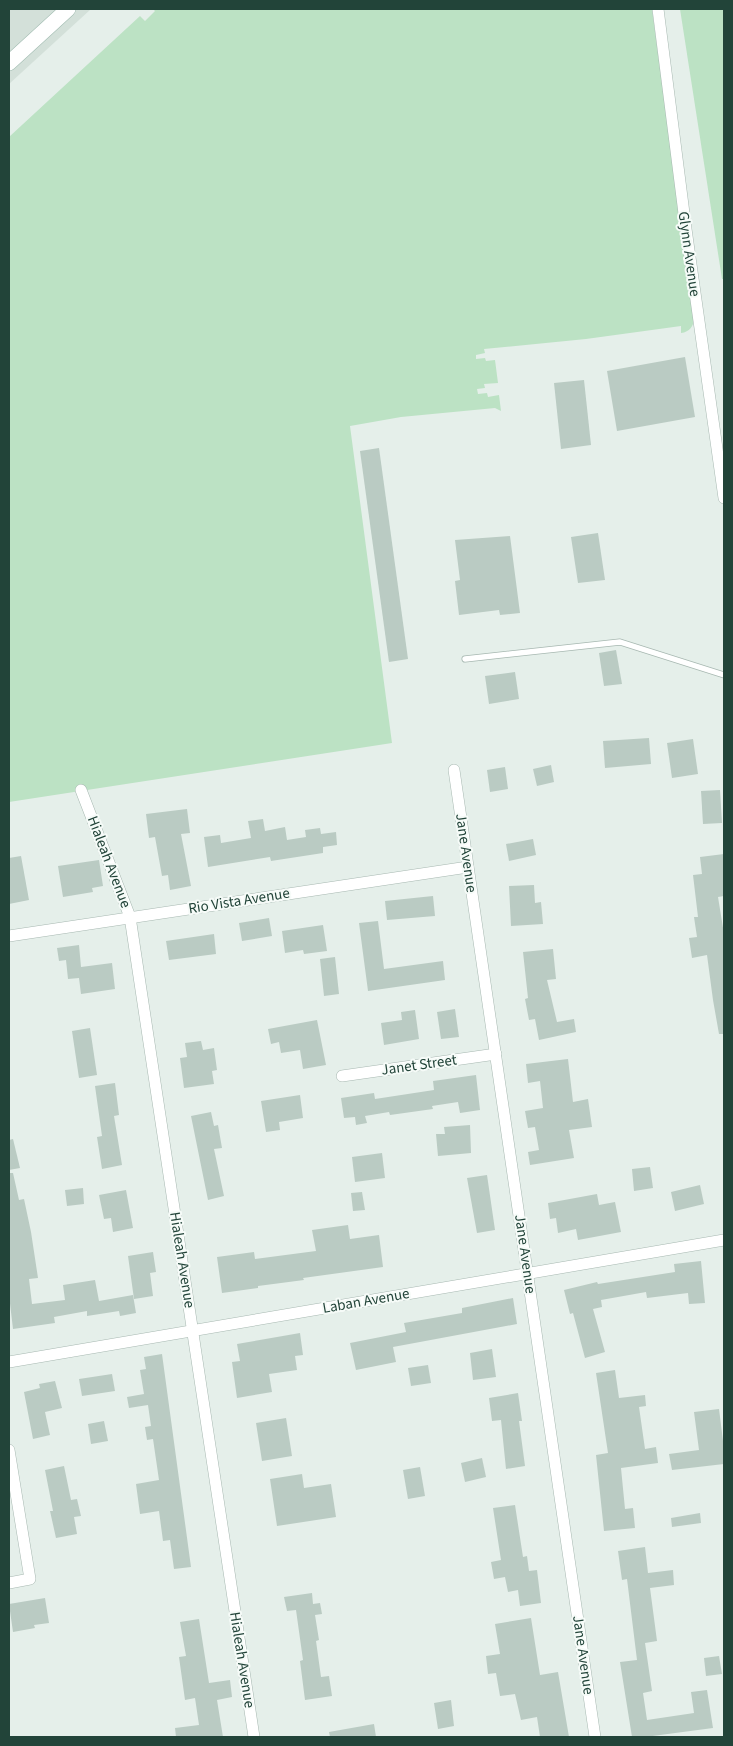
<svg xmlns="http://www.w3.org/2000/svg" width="733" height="1746" font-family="'Source Sans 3',sans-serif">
<rect width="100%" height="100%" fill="#e5efea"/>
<path fill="#d3e0d9" d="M9 9H91L9 84Z"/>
<g fill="#bce2c4">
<path d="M153 9H652L666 113 695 318C693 326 690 332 681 333V326L586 339 484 349 485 353 476 355V359L485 358 486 361 495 360 498 383 484 384 485 388 477 389 478 394 487 393 488 397 499 395 501 411 495 408 401 417 350 426 392 743 9 802V137L140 16 145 21 155 11Z"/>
<path d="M680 9H724V279H722Z"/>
</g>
<g fill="#bacbc3">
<path d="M685 357 695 417 617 431 607 371Z"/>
<path d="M584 380 591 445 561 449 554 383Z"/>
<path d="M379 448 408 659 389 662 360 451Z"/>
<path d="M598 533 605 580 578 583 571 537Z"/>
<path d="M510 536 520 613 500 615 499 610 459 615 455 581 460 580 455 540Z"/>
<path d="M616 650 622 684 604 686 599 653Z"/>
<path d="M515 672 519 699 489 704 485 676Z"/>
<path d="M649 738 651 764 605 768 603 741Z"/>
<path d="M693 739 698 774 672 778 667 743Z"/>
<path d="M551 765 554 782 537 786 533 769Z"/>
<path d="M505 767 508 789 490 792 487 770Z"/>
<path d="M720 790 722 823 703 824 701 791Z"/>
<path d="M187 809 190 833 181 834 191 886 170 890 168 875 162 876 155 837 149 838 146 814Z"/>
<path d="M263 819 265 831 285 827 287 840 306 837 305 830 320 828 321 834 336 832 337 845 323 847V853L271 861 270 857 208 867 204 837 220 835 221 843 251 838 248 821Z"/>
<path d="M533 839 536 855 509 861 506 844Z"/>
<path d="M724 854V896L718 897 724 934V1034H719L713 1000 707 955 692 958 689 938 697 937 694 917H698L693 875 702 874 700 857Z"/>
<path d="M21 856 29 900 9 904V858Z"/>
<path d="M99 860 103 886 92 888 93 892 63 897 58 866Z"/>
<path d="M534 885 535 903 541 902 543 924 511 926 509 886Z"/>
<path d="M433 896 435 916 387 920 385 901Z"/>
<path d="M269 918 272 936 242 941 239 923Z"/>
<path d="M378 921 384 969 443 961 445 980 368 991 359 923Z"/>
<path d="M323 925 327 951 304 954 303 950 285 953 282 931Z"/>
<path d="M214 934 216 954 169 960 166 941Z"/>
<path d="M79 945 81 967 112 963 115 989 81 994 79 978 68 979 66 960 59 961 57 948Z"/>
<path d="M553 949 556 979 547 980 557 1022 574 1019 576 1032 539 1040 535 1019 529 1020 525 999 528 998 523 952Z"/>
<path d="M335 957 339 994 324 996 320 959Z"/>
<path d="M455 1009 459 1037 441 1039 437 1012Z"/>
<path d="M415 1010 419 1039 384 1045 381 1023 402 1020 401 1012Z"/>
<path d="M317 1020 326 1065 303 1069 300 1050 281 1053 279 1042 271 1044 268 1029Z"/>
<path d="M90 1028 97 1075 79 1078 72 1031Z"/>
<path d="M201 1041 203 1050 214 1048 217 1070 212 1071 214 1084 184 1088 180 1058 187 1057 185 1043Z"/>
<path d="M568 1059 573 1102 588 1099 592 1127 569 1130 574 1158 530 1165 528 1152 539 1150 535 1127 528 1128 525 1111 543 1108 540 1081 528 1083 526 1064Z"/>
<path d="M476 1075 480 1110 460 1113 458 1102 432 1106 433 1109 390 1115 389 1112 365 1116 367 1123 356 1125 355 1117 344 1118 341 1098 374 1093 375 1099 434 1090 433 1081Z"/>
<path d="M115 1083 119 1115 114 1116 122 1165 102 1169 97 1137 102 1136 95 1086Z"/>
<path d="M300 1095 303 1118 279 1122 280 1130 266 1132 261 1101Z"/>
<path d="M211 1112 214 1126 218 1125 222 1148 214 1149 224 1196 208 1200 191 1116Z"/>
<path d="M470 1125 471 1153 438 1156 436 1134H445L444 1127Z"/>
<path d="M13 1139 20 1168 9 1170V1140Z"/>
<path d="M382 1153 385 1178 355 1182 352 1157Z"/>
<path d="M650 1167 653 1188 634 1191 632 1169Z"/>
<path d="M9 1173H13L19 1200 24 1199 31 1232 38 1278 29 1279 32 1304 65 1300 63 1285 95 1280 99 1301 133 1295 136 1313 120 1316 119 1311 87 1316V1311L54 1317 55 1323 13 1329 9 1295Z"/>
<path d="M487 1175 495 1230 477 1233 467 1178Z"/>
<path d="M700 1185 704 1204 675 1211 671 1192Z"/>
<path d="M83 1188 84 1204 67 1206 65 1190Z"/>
<path d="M126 1190 133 1228 113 1232 111 1218 104 1219 99 1195Z"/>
<path d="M362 1192 365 1210 353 1211 351 1193Z"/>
<path d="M597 1194 599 1205 615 1202 621 1232 578 1240 576 1229 558 1233 556 1218 550 1219 548 1203Z"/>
<path d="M348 1225 350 1239 379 1235 383 1267 303 1278 304 1280 258 1286V1288L222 1293 217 1257 254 1252 255 1259 316 1251 312 1230Z"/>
<path d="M153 1252 156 1272 150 1273 153 1296 134 1299 128 1256Z"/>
<path d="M701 1261 705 1303 689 1304 688 1293 647 1298 646 1292 601 1300 602 1307 593 1309 605 1352 585 1358 573 1313 570 1314 564 1290 597 1282 598 1284 675 1272 674 1264Z"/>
<path d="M513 1298 517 1324 393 1347 396 1362 356 1370 350 1343 406 1332 404 1323 462 1313V1308Z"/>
<path d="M300 1333 303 1355 295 1356 297 1370 269 1374 272 1392 237 1398 232 1362 240 1361 237 1344Z"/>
<path d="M492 1349 496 1377 473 1380 470 1353Z"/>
<path d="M162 1354 191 1567 174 1569 170 1540 163 1541 159 1511 140 1514 136 1484 159 1480 153 1439 147 1440 145 1427 151 1426 148 1405 129 1408 127 1397 144 1394 140 1370 146 1369 144 1357Z"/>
<path d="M428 1365 431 1383 411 1386 408 1368Z"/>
<path d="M615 1370 619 1398 645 1395 646 1406 639 1407 645 1449 656 1447 658 1463 621 1468 625 1509 633 1508 635 1528 604 1531 596 1455 608 1453 596 1373Z"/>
<path d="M112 1374 115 1391 82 1396 79 1379Z"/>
<path d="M55 1381 62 1408 45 1412 50 1435 33 1439 24 1392 40 1388 39 1384Z"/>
<path d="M518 1393 522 1421H519L525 1466 506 1469 501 1420 492 1421 489 1398Z"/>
<path d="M719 1409 724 1449V1464L672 1470 669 1454 699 1450 694 1412Z"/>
<path d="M286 1418 292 1456 262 1461 256 1423Z"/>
<path d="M104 1421 108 1441 91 1444 88 1424Z"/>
<path d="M482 1458 486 1477 465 1482 461 1463Z"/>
<path d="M64 1466 71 1500 77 1499 81 1516 74 1517 77 1534 56 1538 50 1511H53L45 1470Z"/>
<path d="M420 1467 425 1496 408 1499 403 1470Z"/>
<path d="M302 1474 304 1488 331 1484 336 1517 277 1526 270 1479Z"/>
<path d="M515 1505 523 1557 527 1556 529 1571 537 1570 541 1603 520 1606 518 1590 508 1592 505 1577 494 1579 491 1562 501 1560 493 1508Z"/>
<path d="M700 1513 701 1523 672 1527 671 1518Z"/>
<path d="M645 1547 648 1573 673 1570 674 1585 650 1588 657 1641 645 1643 652 1691 643 1693 647 1720 694 1713 691 1692 707 1690 713 1728 645 1737H632L620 1662 637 1660 627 1579 622 1580 618 1551Z"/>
<path d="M312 1593 313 1604 320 1603 322 1614 315 1615 319 1640 316 1641 321 1677 329 1676 332 1696 305 1700 300 1661 303 1660 296 1610 287 1611 284 1597Z"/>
<path d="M45 1598 49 1623 34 1625 35 1628 13 1632 9 1604Z"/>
<path d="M531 1618 540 1675 558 1672 569 1737H540L537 1717 521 1720 515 1694 500 1696 496 1673 488 1674 486 1656 500 1654 495 1624Z"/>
<path d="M199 1619 209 1683 230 1680 232 1697 217 1700 223 1737H176L175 1728 199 1725 195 1698 185 1700 179 1657 186 1656 180 1622Z"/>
<path d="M719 1656 722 1674 706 1676 704 1658Z"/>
<path d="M451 1700 454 1726 438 1729 434 1703Z"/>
<path d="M374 1724 376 1737H330L329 1732Z"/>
</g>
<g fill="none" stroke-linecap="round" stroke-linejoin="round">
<defs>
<path id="lane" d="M465 659 620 642 724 675"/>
<g id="street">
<path d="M658 9 686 229 724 498"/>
<path d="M454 770 595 1737"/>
<path d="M81 790 130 917 254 1737"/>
<path d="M9 936 468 867"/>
<path d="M342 1076 496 1054"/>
<path d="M9 1362 724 1240"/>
<path d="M9 1450 30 1579 9 1583"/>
</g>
<path id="secondary" d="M9 63 68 9"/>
</defs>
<use href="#lane" stroke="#a7b8b1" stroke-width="7"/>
<use href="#street" stroke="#a7b8b1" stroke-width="12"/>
<use href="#secondary" stroke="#a2bcb2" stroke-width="16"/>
<use href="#lane" stroke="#fff" stroke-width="5.5"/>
<use href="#street" stroke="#fff" stroke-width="11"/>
<use href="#secondary" stroke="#fff" stroke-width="15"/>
</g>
<g text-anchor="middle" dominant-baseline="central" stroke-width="4" stroke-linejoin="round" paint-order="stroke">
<g font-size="15" fill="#224439" stroke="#f6fbf8">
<text transform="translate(689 254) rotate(82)">Glynn Avenue</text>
<text transform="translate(466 853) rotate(82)">Jane Avenue</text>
<text transform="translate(109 862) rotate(69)">Hialeah Avenue</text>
<text transform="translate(239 901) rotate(-9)">Rio Vista Avenue</text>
<text transform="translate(419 1065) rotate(-8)">Janet Street</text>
<text transform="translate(525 1254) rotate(82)">Jane Avenue</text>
<text transform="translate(182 1260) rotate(81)">Hialeah Avenue</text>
<text transform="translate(366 1301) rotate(-10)">Laban Avenue</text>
<text transform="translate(583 1655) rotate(82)">Jane Avenue</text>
<text transform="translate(242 1660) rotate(81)">Hialeah Avenue</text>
</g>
</g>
<rect width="733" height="1746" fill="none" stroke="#224439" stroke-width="20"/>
</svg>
